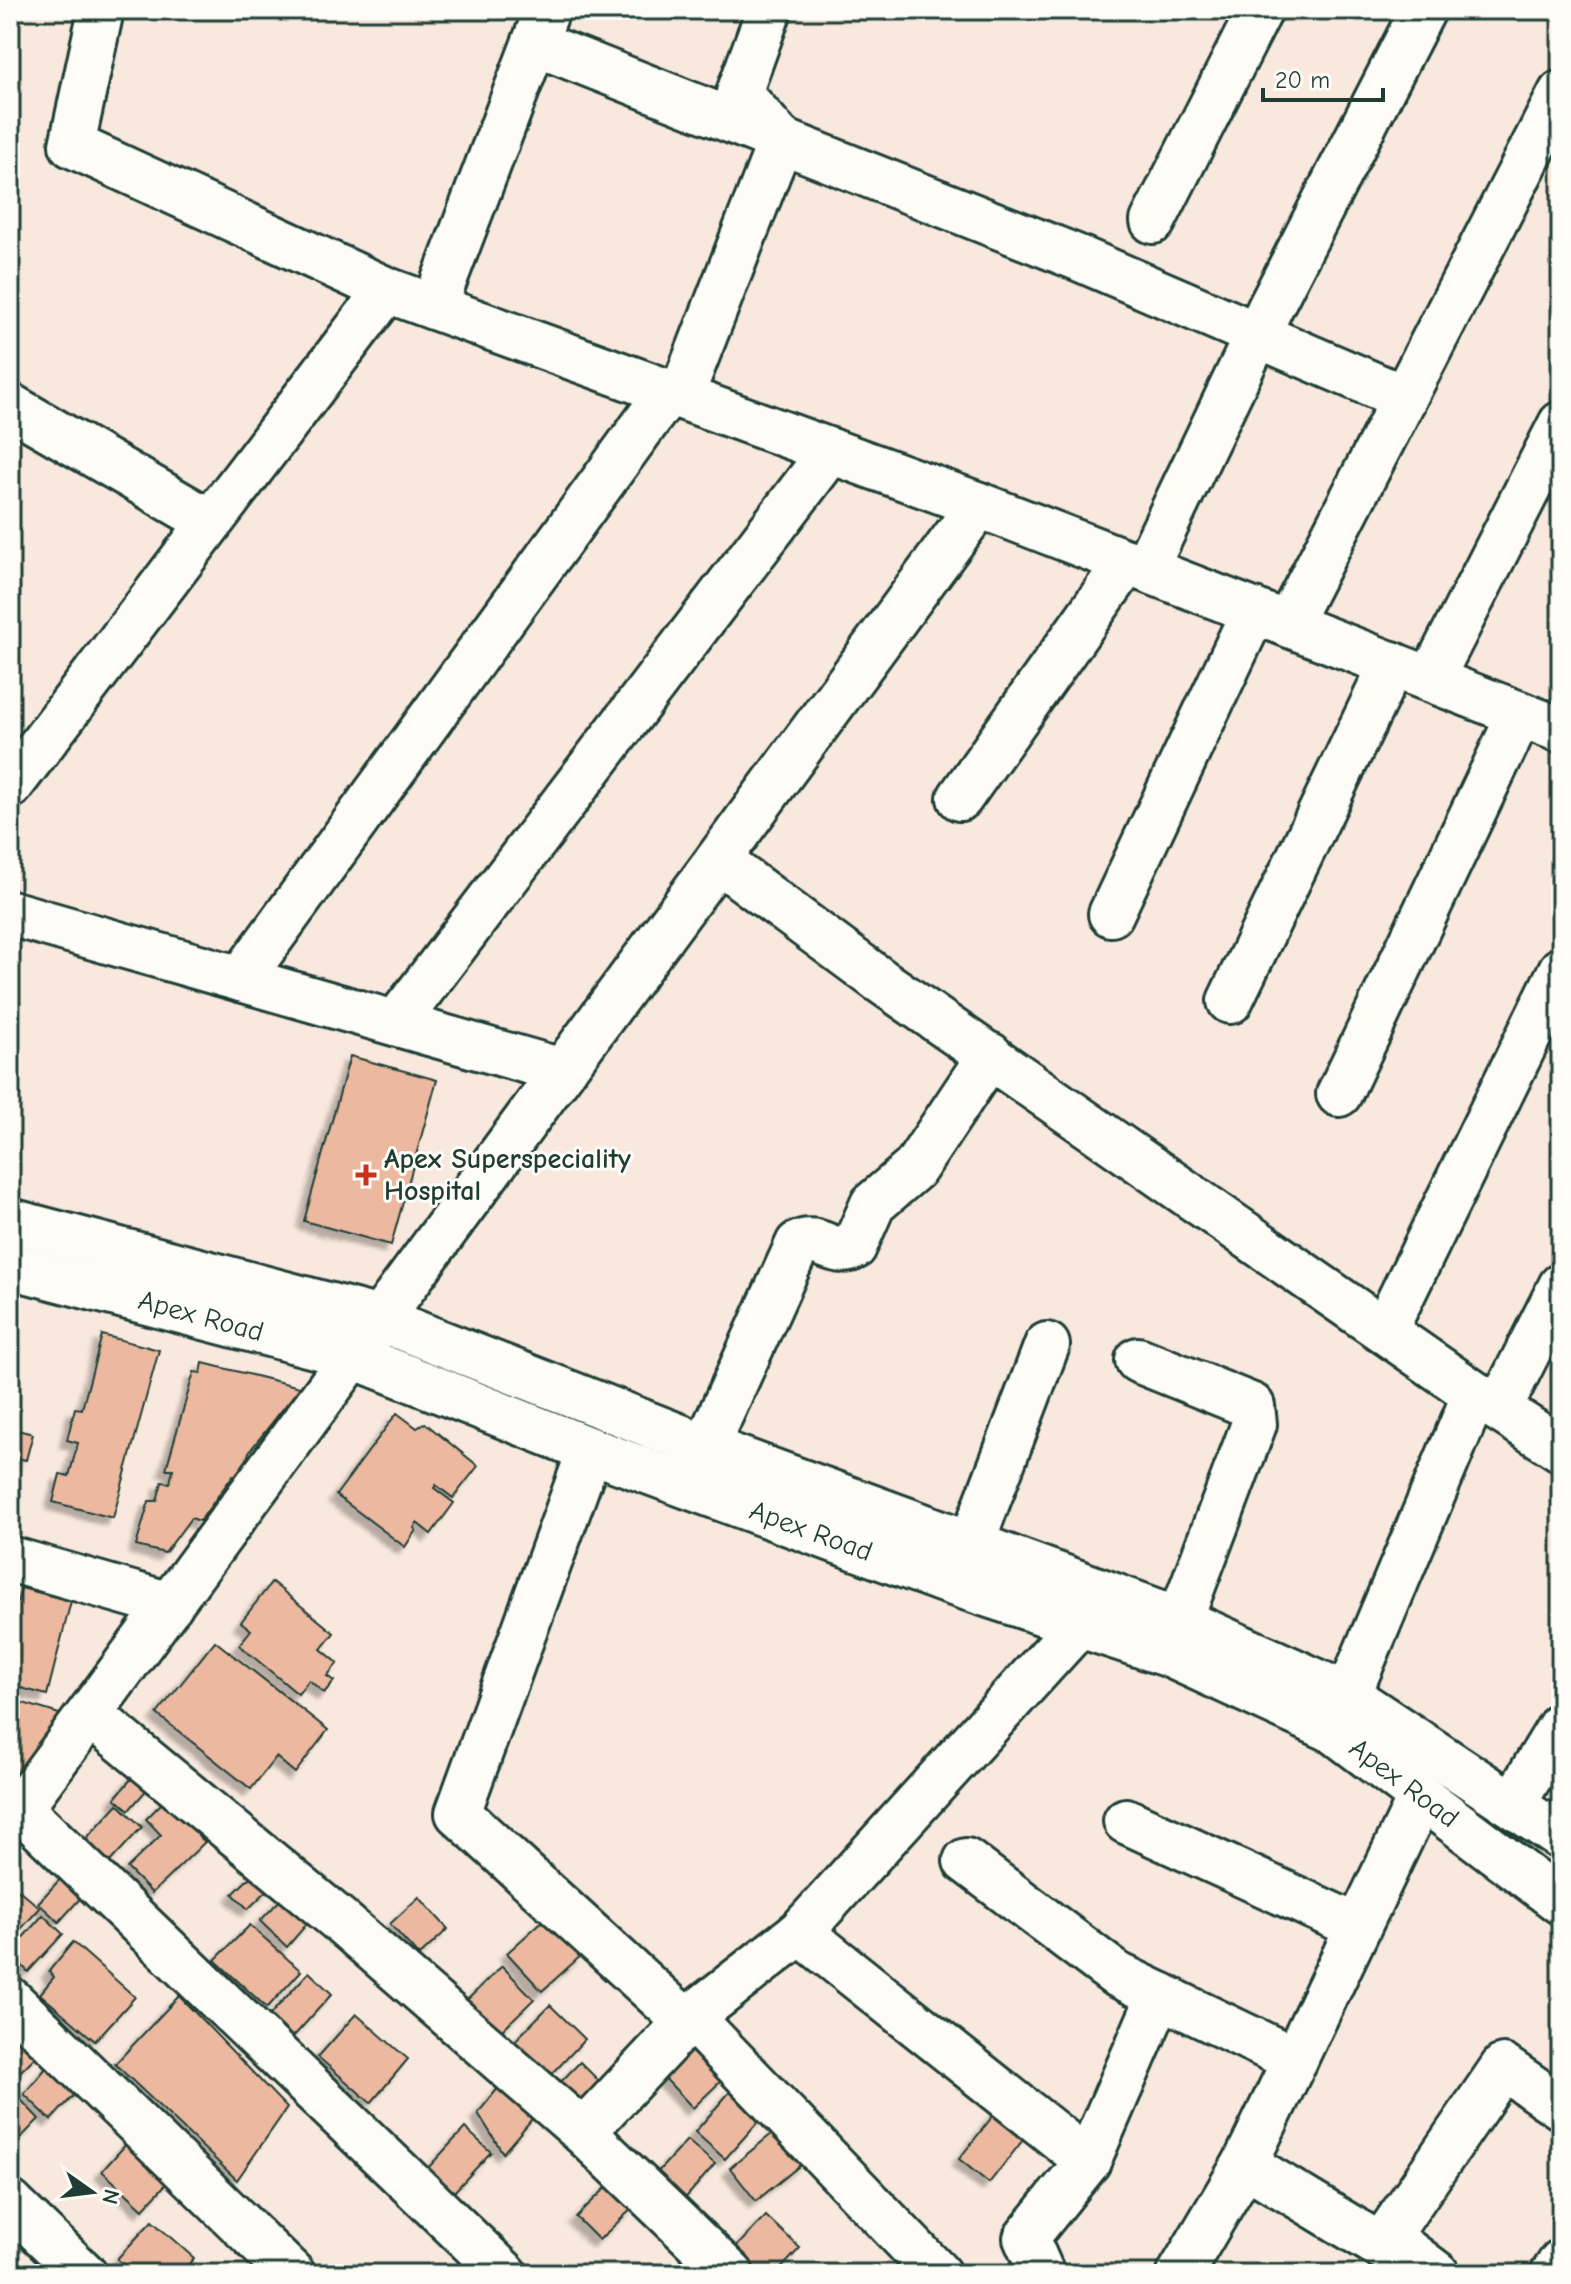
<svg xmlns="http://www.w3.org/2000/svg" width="1571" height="2284" font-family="'Comic Neue',sans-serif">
<defs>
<filter id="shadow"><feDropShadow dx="-7" dy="7" stdDeviation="2" flood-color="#0004"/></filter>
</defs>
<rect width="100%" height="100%" fill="#f8e8dd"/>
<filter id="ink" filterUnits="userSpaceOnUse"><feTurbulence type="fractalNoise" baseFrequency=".0125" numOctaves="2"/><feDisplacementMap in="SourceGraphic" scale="16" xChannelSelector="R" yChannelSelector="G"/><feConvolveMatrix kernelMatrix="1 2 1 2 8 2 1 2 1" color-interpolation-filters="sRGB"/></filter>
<g filter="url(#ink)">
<g fill="#ecb89f" stroke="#1f3d34" stroke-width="2" filter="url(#shadow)">
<path d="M350 1056 437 1080 391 1245 304 1221Z"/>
<path d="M102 1335 159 1350 113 1518 53 1502 60 1474 69 1476 78 1443 67 1440 75 1408 82 1409Z"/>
<path d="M203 1363 300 1387 249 1452 242 1477 233 1475 200 1521 191 1518 165 1553 136 1546 149 1501H157L162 1482 170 1483 173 1469H166L194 1372 201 1373Z"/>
<path d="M397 1413 417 1428 425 1423 478 1466 453 1498 436 1485 434 1488 454 1503 431 1534 417 1523 414 1528 416 1530 405 1547 336 1495Z"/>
<path d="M10 1428 33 1434 26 1460 16 1458 10 1479Z"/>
<path d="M10 1491 20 1493 12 1524H10Z"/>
<path d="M272 1582 334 1633 321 1649 338 1663 327 1676 334 1681 324 1693 309 1680 298 1694 239 1645 251 1630 241 1622Z"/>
<path d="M21 1588 71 1601 47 1695 10 1685V1631Z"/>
<path d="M215 1641 328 1730 295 1773 276 1757 251 1789 157 1714Z"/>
<path d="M10 1699 76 1719 22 1788 10 1780Z"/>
<path d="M142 1766 157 1778 129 1810 115 1798Z"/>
<path d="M174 1791 201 1820 192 1829 205 1842 152 1893 127 1868 161 1835 146 1819Z"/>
<path d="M118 1804 142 1827 107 1865 83 1842Z"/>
<path d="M73 1865 93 1884 59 1922 38 1903Z"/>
<path d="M259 1868 274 1884 248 1909 233 1894Z"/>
<path d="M19 1890 40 1908 10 1941V1900Z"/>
<path d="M286 1894 312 1918 287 1947 260 1921Z"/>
<path d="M419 1897 448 1929 419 1956 390 1924Z"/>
<path d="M43 1915 63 1934 28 1972 10 1952Z"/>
<path d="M548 1916 583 1954 542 1991 507 1953Z"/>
<path d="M250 1925 301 1971 267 2008 215 1960Z"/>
<path d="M73 1942 135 1997 95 2041 40 1994 54 1977 49 1971Z"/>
<path d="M502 1966 534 1999 498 2034 466 2001Z"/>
<path d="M309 1972 332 1994 293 2037 270 2015Z"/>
<path d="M179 1996 287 2108 237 2180 115 2064Z"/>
<path d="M550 2005 585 2039 539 2088 503 2053Z"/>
<path d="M356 2014 408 2059 371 2103 318 2057Z"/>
<path d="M29 2025 48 2044 12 2080 10 2045Z"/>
<path d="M692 2043 725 2077 693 2108 660 2073Z"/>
<path d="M58 2054 87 2081 51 2120 24 2094Z"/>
<path d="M580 2062 614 2096 588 2123 553 2090Z"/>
<path d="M503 2082 538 2112 503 2153 478 2113Z"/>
<path d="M734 2087 765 2114 725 2159 695 2132Z"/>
<path d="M21 2100 39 2119 10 2149V2112Z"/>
<path d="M1000 2107 1030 2131 989 2183 959 2159Z"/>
<path d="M465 2128 491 2152 453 2193 427 2169Z"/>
<path d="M778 2129 804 2162 756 2201 730 2168Z"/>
<path d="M136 2133 178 2171 143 2209 102 2171Z"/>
<path d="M687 2140 715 2164 682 2202 653 2177Z"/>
<path d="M617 2177 640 2201 599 2240 576 2217Z"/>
<path d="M766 2216 800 2248 776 2274H758L733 2250Z"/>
<path d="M152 2221 194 2258 180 2274H134L117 2259Z"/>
</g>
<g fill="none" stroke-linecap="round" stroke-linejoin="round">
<defs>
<g id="minor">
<path d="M101 10 72 145 387 290 979 505 1561 730"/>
<path d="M535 43 1076 257 1404 398"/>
<path d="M1153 221 1260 10"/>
<path d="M434 307 547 10"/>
<path d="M681 396 781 140 739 93 769 10"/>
<path d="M10 406 210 522"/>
<path d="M1145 569 1270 308 1423 10"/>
<path d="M1288 624 1561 93"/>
<path d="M1431 679 1561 424"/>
<path d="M10 786 387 290"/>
<path d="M960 798 1127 562"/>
<path d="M718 860 881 981 1475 1394 1561 1449"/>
<path d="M10 913 562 1071"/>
<path d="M1111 914 1254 611"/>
<path d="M241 979 668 392"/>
<path d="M1230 1001 1392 664"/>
<path d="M396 1023 831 451"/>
<path d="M1339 1094 1520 714"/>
<path d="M10 1221 380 1319 706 1447 1180 1620 1349 1696 1561 1837"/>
<path d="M10 1266 353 1356 590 1450 944 1580 1168 1654 1333 1730 1561 1902"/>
<path d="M1385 1330 1561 970"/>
<path d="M1138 1360 1252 1406 1254 1424 1180 1620"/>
<path d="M1499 1409 1561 1286"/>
<path d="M706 1447 798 1244C818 1233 834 1258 854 1247L873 1204 915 1168 990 1055"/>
<path d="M590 1450 458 1813 680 2016 691 2017 938 2274"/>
<path d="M972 1542 1047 1345"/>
<path d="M10 1559 170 1605"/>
<path d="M90 1714 343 1923 583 2132 731 2274"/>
<path d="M1336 1724 1475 1394"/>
<path d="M10 1799 505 2274"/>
<path d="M1513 1804 1561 1725"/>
<path d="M20 1808 979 505"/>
<path d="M1126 1821 1358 1927"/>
<path d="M966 1861 1116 1974 1295 2060"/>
<path d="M800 1932 1088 2161"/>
<path d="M10 2000 292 2274"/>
<path d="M583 2132 691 2017 800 1932 1079 1625"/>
<path d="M1245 2164 1381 2246 1503 2067 1561 2107"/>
<path d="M10 2203 84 2274"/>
<path d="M1388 2237 1437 2274"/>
<path d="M1042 2274 1026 2238 1088 2161 1160 1995"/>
<path d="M1180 2274 1245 2164 1421 1796"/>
<path d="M1553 2274 1561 2262"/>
</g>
</defs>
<use href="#minor" stroke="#1f3d34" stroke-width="50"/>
<use href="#minor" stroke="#fdfcf7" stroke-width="44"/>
</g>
</g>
<path fill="#c8321e" stroke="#fdfcf7" stroke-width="3" d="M362 1163h8v8h8v8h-8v8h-8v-8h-8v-8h8z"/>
<g text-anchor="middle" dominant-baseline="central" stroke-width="6" stroke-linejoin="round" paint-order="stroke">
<g font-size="28" font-weight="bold" fill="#1f3d34" stroke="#fdfcf7" text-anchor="start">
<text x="384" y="1159">Apex Superspeciality<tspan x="384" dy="32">Hospital</tspan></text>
</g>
<g font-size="28" fill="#1f3d34" stroke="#fdfcf7">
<text transform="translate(201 1316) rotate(15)">Apex Road</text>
<text transform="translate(811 1531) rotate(20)">Apex Road</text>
<text transform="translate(1404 1783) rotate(37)">Apex Road</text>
</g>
</g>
<rect width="1571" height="2284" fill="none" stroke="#fdfcf7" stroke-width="40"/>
<rect x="20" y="20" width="1531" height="2244" fill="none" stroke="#1f3d34" stroke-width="3" filter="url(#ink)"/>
<g transform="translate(92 2192) rotate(104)" stroke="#fdfcf7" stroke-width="6" paint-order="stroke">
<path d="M0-6L14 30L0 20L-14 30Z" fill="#1f3d34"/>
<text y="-12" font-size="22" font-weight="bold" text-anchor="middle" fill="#1f3d34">N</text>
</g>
<path d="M1263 88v12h120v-12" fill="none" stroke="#1f3d34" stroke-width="4"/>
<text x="1275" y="88" font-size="24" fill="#1f3d34" stroke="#fdfcf7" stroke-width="6" paint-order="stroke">20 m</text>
</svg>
